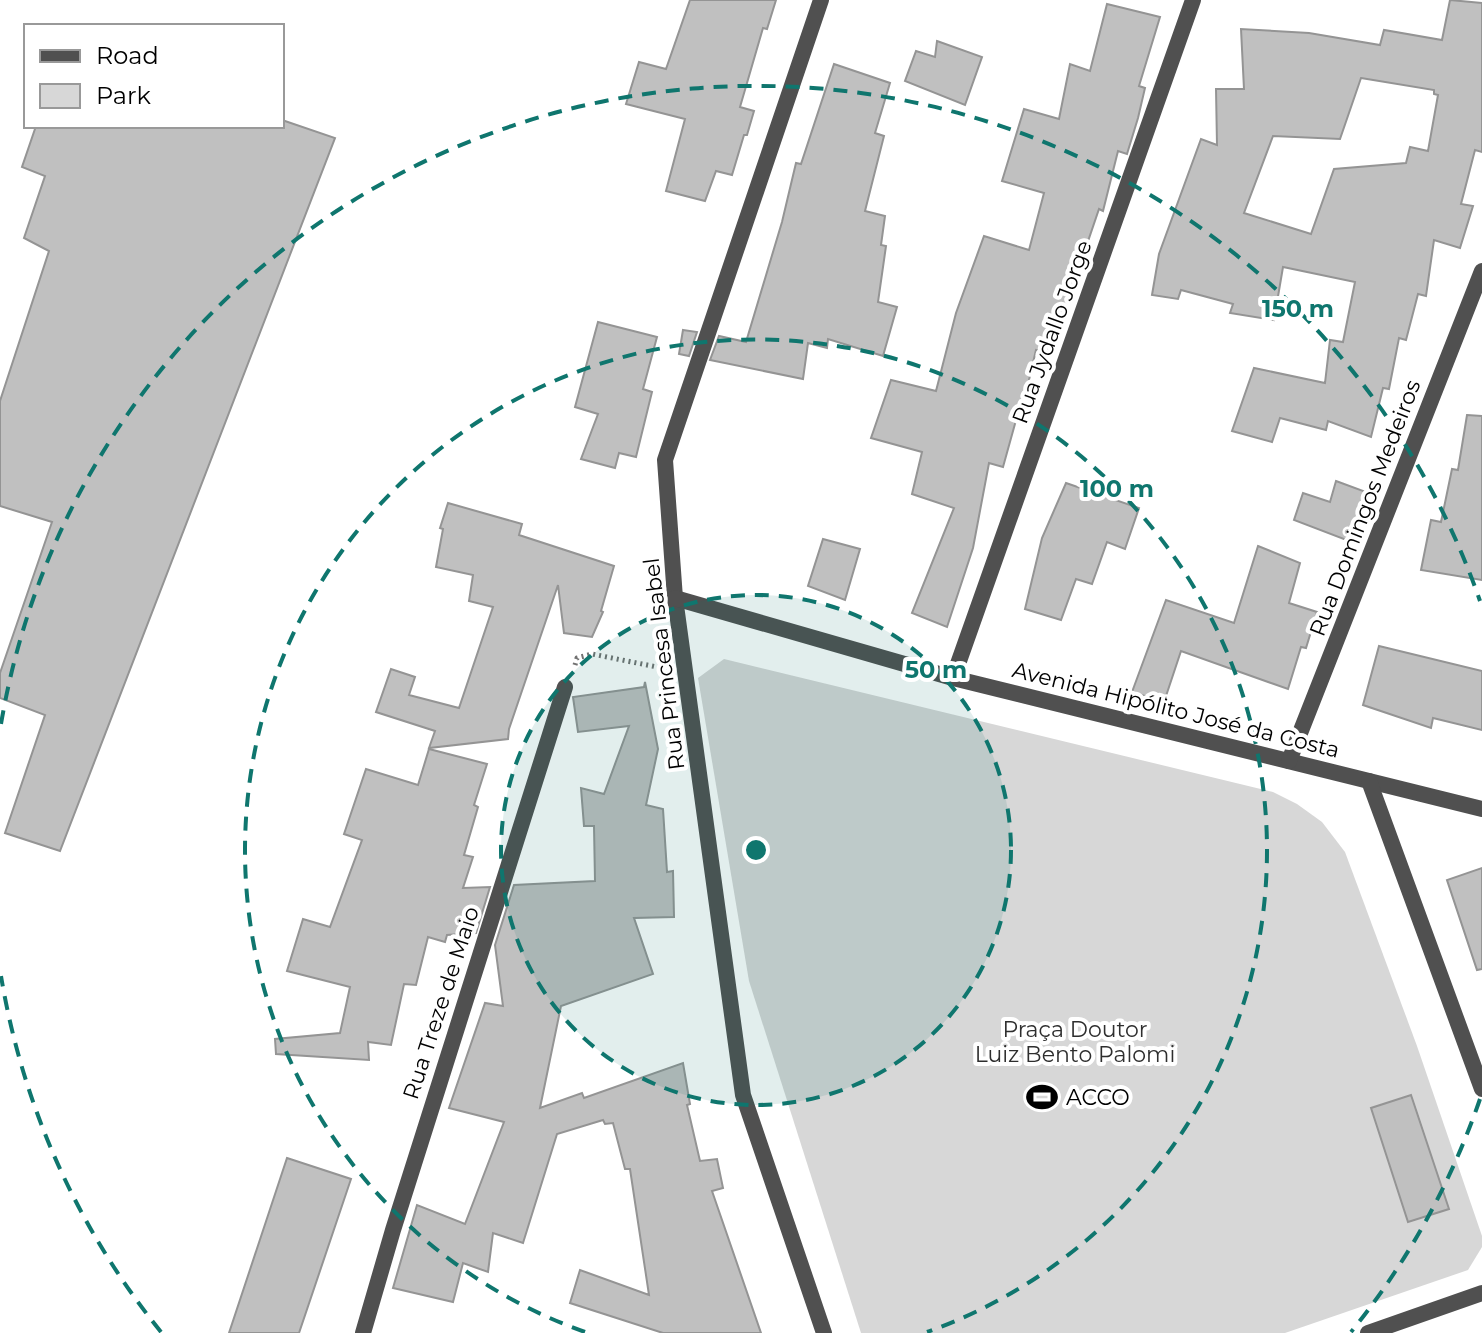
<svg xmlns="http://www.w3.org/2000/svg" width="1482" height="1333" font-family="Montserrat,sans-serif">
<rect width="100%" height="100%" fill="#fff"/>
<path fill="#d7d7d7" d="M724 659 1273 792 1297 804 1322 822 1345 852 1417 1046 1482 1236V1247L1468 1270 1285 1333H861L749 981 698 678Z"/>
<g fill="#c0c0c0" stroke="#949494" stroke-width="2" fill-rule="evenodd">
<path d="M690 0H776L767 29 763 28 740 107 754 111 747 135H744L732 175 716 171 705 201 666 191 685 119 626 104 639 62 666 69Z"/>
<path d="M1450 0 1482 3V152L1475 150 1461 204 1473 206 1460 248 1434 240 1426 296 1418 294 1406 340 1399 338 1389 389 1383 388 1371 437 1328 421 1326 430 1280 418 1272 442 1232 431 1254 368 1325 383 1330 340 1343 342 1355 282 1283 267 1274 320 1230 313 1233 304 1181 290 1178 299 1152 295 1159 254 1201 139 1217 145 1216 89H1244L1241 29 1309 33 1380 45 1384 30 1442 40ZM1361 78 1434 90V94L1438 95 1428 151 1410 147 1406 163 1334 169 1311 234 1244 213 1273 136 1340 139Z"/>
<path d="M1107 4 1160 17 1139 86 1145 88 1138 118 1127 154 1118 151 1103 211 1099 209 1050 353 1036 350 1021 414 1018 413 1003 467 989 463 973 548 947 627 912 613 954 508 912 494 922 452 871 438 891 380 936 391 956 313 984 236 1029 250 1044 193 1002 181 1024 109 1059 119 1070 64 1090 71Z"/>
<path d="M937 41 982 57 965 105 905 81 916 51 935 57Z"/>
<path d="M834 64 890 83 875 133 884 136 865 211 885 216 881 245 886 246 878 302 897 307 883 356 828 339 827 348 808 343 803 379 710 360 719 336 746 342 782 222 796 163 801 164Z"/>
<path d="M282 120 335 138 60 851 5 833 45 715 0 698V673L52 522 0 506V401L49 251 24 238 45 176 22 167 36 126H282Z"/>
<path d="M598 322 657 337 643 389 652 392 636 457 619 453 615 468 581 459 598 414 575 407Z"/>
<path d="M683 330 697 332 689 356 679 354Z"/>
<path d="M1467 415 1482 416V580L1421 570 1431 520 1441 522 1452 469 1458 470Z"/>
<path d="M1336 481 1366 492 1349 541 1294 520 1303 493 1330 502Z"/>
<path d="M1066 483 1139 508 1125 549 1107 542 1092 584 1076 579 1061 620 1025 609 1042 538Z"/>
<path d="M448 503 522 524 519 535 614 566 601 611 603 612 592 637 564 633 558 585 509 729 508 739 429 748 435 731 376 712 391 669 415 677 409 695 459 708 493 607 469 601 473 575 436 567 443 529 440 528Z"/>
<path d="M823 539 860 549 845 600 808 586Z"/>
<path d="M1258 546 1300 563 1289 603 1317 612 1306 648 1301 647 1288 689 1181 651 1164 702 1132 692 1166 600 1234 623Z"/>
<path d="M1379 646 1482 671V730L1433 718 1431 728 1363 705Z"/>
<path d="M645 682 658 749 646 805 663 809 667 872 673 871 674 917 634 918 653 974 561 1006 540 1108 582 1093 584 1098 683 1063 690 1104 687 1105 700 1161 717 1159 723 1188 712 1191 761 1333H663L570 1303 580 1270 649 1295 630 1169H625L613 1123 605 1124 603 1120 557 1134 523 1243 493 1233 488 1272 463 1263 453 1302 393 1288 417 1205 465 1224 504 1122 449 1108 485 1003 503 1006 495 945 514 885 595 881 594 826H584L581 788 604 794 629 726 578 732 573 697 644 687Z"/>
<path d="M429 749 487 764 474 805 478 807 464 855 473 857 463 888 490 887 476 933 447 935 445 942 428 937 416 985 404 984 391 1045 368 1042 369 1060 276 1054 275 1039 340 1033 350 987 287 971 303 919 330 927 362 840 344 834 366 769 418 785Z"/>
<path d="M1482 868V969L1477 970 1447 880Z"/>
<path d="M1411 1095 1449 1209 1408 1222 1371 1108Z"/>
<path d="M287 1158 351 1179 299 1333H229Z"/>
</g>
<g fill="none" stroke-linecap="round" stroke-linejoin="round">
<path stroke="#727272" stroke-width="5" stroke-dasharray="2 4" stroke-linecap="butt" d="M575 665 577 658 592 654 662 668"/>
<g stroke="#505050" stroke-width="16">
<path d="M821 0 665 460 675 598 743 1095 824 1333"/>
<path d="M675 598 953 678 1482 809"/>
<path d="M953 678 1193 0"/>
<path d="M1289 761 1482 271"/>
<path d="M1369 781 1482 1089"/>
<path d="M363 1333 393 1230 565 687"/>
<path d="M1368 1333 1482 1293"/>
</g>
</g>
<circle cx="756" cy="850" r="255" fill="#0f766e" fill-opacity=".12"/>
<g fill="none" stroke="#0f766e" stroke-width="4" stroke-dasharray="14 10">
<circle cx="756" cy="850" r="255"/>
<path d="M585 1332A511 511 0 1 1 927 1332"/>
<path d="M1480 1099A766 766 0 0 1 1351 1332M161 1332A766 766 0 0 1 1 976M1 724A766 766 0 0 1 1480 601"/>
</g>
<defs>
<symbol id="stadium-bare" viewBox="-9 -9 18 18"><path d="M0-5a6.5 5 0 1 0 0 10a6.5 5 0 1 0 0-10ZM-3.5-1.8h7v3.6h-7Z" fill="#000" stroke="#fff" stroke-width="2.5" paint-order="stroke"/></symbol>
</defs>
<g fill-rule="evenodd">
<use href="#stadium-bare" x="1020" y="1075" width="44" height="44"/>
</g>
<g text-anchor="middle" dominant-baseline="central" stroke-width="8" stroke-linejoin="round" paint-order="stroke">
<g font-size="22" fill="#000" stroke="#fff">
<text transform="translate(1052 332) rotate(-70)">Rua Jydallo Jorge</text>
<text transform="translate(1365 508) rotate(-69)">Rua Domingos Medeiros</text>
<text transform="translate(664 664) rotate(-97)">Rua Princesa Isabel</text>
<text transform="translate(1176 710) rotate(14)">Avenida Hipólito José da Costa</text>
<text transform="translate(441 1003) rotate(-72)">Rua Treze de Maio</text>
</g>
<g font-size="22" fill="#2e2e2e" stroke="#fff">
<text x="1075" y="1029">Praça Doutor<tspan x="1075" dy="25">Luiz Bento Palomi</tspan></text>
</g>
<g font-size="22" fill="#000" stroke="#fff" text-anchor="start">
<text x="1066" y="1097">ACCO</text>
</g>
</g>
<circle cx="756" cy="850" r="12" fill="#0f766e" stroke="#fff" stroke-width="4"/>
<g font-size="24" text-anchor="middle" font-weight="bold" fill="#0f766e" stroke="#fff" stroke-width="8" stroke-linejoin="round" paint-order="stroke">
<text x="1298" y="317">150 m</text>
<text x="1117" y="497">100 m</text>
<text x="936" y="678">50 m</text>
</g>
<rect x="24" y="24" width="260" height="104" fill="#ffffff" stroke="#999999" stroke-width="2"/>
<rect x="40" y="50" width="40" height="12" fill="#505050" stroke="#999999" stroke-width="2"/>
<text x="96" y="64" font-size="24" fill="#000000">Road</text>
<rect x="40" y="84" width="40" height="24" fill="#d7d7d7" stroke="#999999" stroke-width="2"/>
<text x="96" y="104" font-size="24" fill="#000000">Park</text>
</svg>
